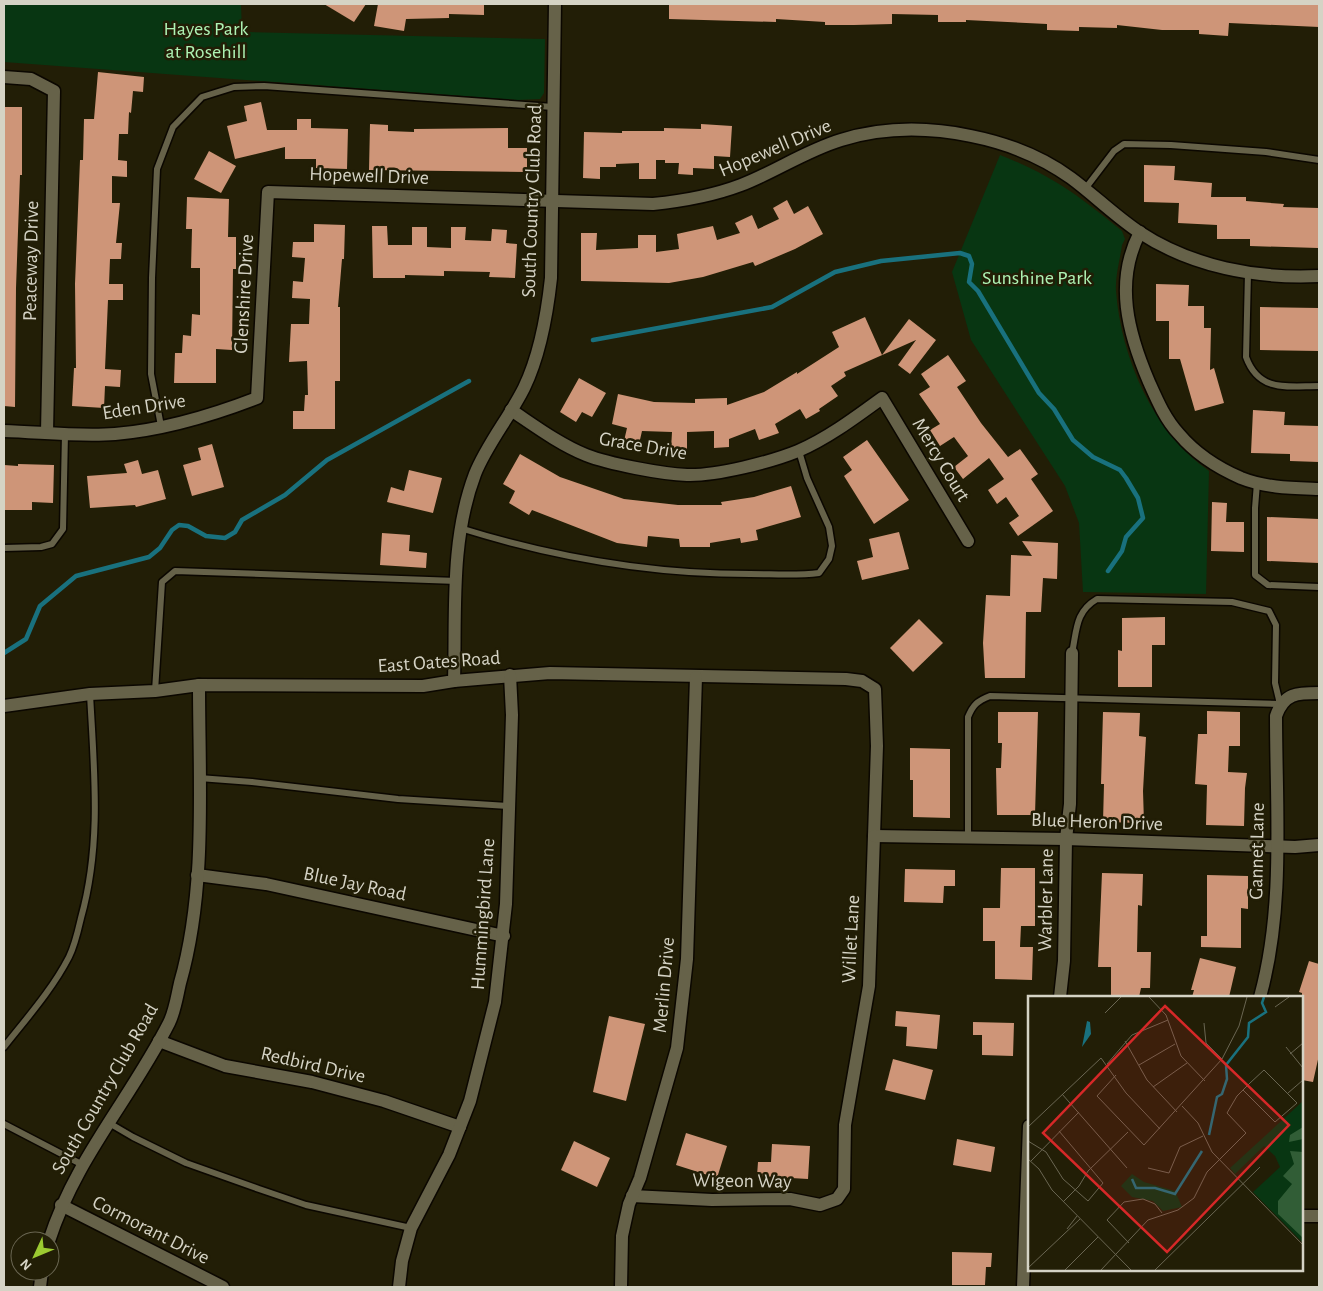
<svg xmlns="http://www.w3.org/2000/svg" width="1323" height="1291" font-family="'Alegreya Sans',sans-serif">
<rect width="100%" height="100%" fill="#221e06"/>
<g fill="#083612">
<path d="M4 4H241L242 32 545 39 544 93 540 99 517 100 4 62Z"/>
<path d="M1000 155C1052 175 1079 196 1122 231L1125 239 1122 245C1120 260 1115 276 1116 291 1121 358 1153 432 1209 471L1206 594 1083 592 1079 523 1065 486 971 340 952 272Z"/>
</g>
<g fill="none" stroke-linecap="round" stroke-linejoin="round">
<g stroke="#19717e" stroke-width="4.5">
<path d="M593 340 772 307 835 272 881 261 960 253 969 256 972 264 969 282 978 291 1039 393 1054 409 1073 440 1093 457 1120 470 1126 478 1138 498 1143 518 1126 537 1122 551 1108 571"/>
<path d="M4 653 26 639 40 606 76 576 149 557 160 548 172 530 179 525 188 526 206 536 225 538 235 532 242 520 285 495 327 460 469 381"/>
</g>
</g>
<g fill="#ce9578">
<path d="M324 4H366L354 22Z"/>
<path d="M378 4H484V15L449 14V18L406 19 404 31 374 26Z"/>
<path d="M669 4H1319V27L1229 23 1228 36 1199 34V30H1162L1117 25V28L1079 27V31L1047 30V24L966 20V22H938V15L892 14V24L854 25H825V22L776 19V22L669 19Z"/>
<path d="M98 72 144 77 143 92 133 91 131 113 129 112 128 134H119L118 160 127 161V177L112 176V203H120L116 243H122L121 259H110L109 284H123V300H108L105 369 121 370 120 387 105 386 104 408 72 406 74 368H76L75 284 80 160H83L84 119H94Z"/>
<path d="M261 102 267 130H297V119H311V128L348 129 347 169 316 168V159H285V147L235 159 227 126 247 121 244 106Z"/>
<path d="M4 107H22V175H20L16 288 15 407 4 406Z"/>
<path d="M370 124 388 125V131L414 132V129L508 128V148H527V172L369 170Z"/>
<path d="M701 124 732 126 730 157 714 156V169L693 168V175L678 174 679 163H665V160H656V179H639V163L616 164V167H600V179L583 178 584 132 622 133V131H664V128L701 129Z"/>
<path d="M209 151 236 166 221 193 194 179Z"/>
<path d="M1144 165 1175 166 1174 180 1212 183 1211 197H1246V201L1284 204 1283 207 1319 208 1318 248 1250 246V239H1217V225L1178 223 1179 203 1144 202Z"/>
<path d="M187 197 229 199 228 237H236V269H233L232 350 216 349V383H174L175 353H182L183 335 191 336 192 314 200 315V268H191L192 229H186Z"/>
<path d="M787 200 794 214 808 206 823 234 795 249 755 266 753 262 703 277 669 283 581 281V233H597L596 250 638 248V235H656V252L679 249 677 234 713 226 717 240 740 233 735 223 752 215 758 229 779 219 773 208Z"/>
<path d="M314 224 345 225 344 259H342L338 307H340V381H335V429H293V411H304L305 395H308L307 361 289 362 291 324H309L310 299 292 298 293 281 303 282 305 258 292 257 293 242H314Z"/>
<path d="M372 226H387L388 245H412V227H427V247L451 248V227H466L465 240 491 241 492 229 507 230 506 243 517 244 515 278 489 277 490 272 444 271V276L405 275V278H373Z"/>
<path d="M1156 284 1189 285 1188 306H1204V328H1211L1210 370 1214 368 1224 403 1195 411 1180 359H1169V321H1156Z"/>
<path d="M1260 307 1319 308V351L1260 350Z"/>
<path d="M865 317 882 355 909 319 936 340 910 374 898 365 916 340 844 372 846 376 831 386 838 396 819 409 820 411 806 419 800 409 775 424 779 433 759 440 755 429 729 439V447L714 448V431L687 432V449H671L672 432 642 431 639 444 624 441 627 428 612 424 618 394 654 402 695 403V399L727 398V405L764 392 797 372V374L839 347 832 332Z"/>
<path d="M948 355 966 381 957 387 981 423 1008 457 1020 449 1038 474 1031 479 1053 511 1018 536 1009 523 1019 516 1006 497 997 504 988 490 1004 479 989 458 963 479 954 467 968 456 954 437 940 446 930 430 940 424 919 394 930 387 921 374Z"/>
<path d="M579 378 606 393 592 417 582 412 576 422 560 412Z"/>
<path d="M1253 410 1285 412 1284 425 1319 426V462L1290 461V454L1251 453Z"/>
<path d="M867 440 909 500 874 524 844 476 852 470 843 457Z"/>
<path d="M212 444 224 487 192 496 183 465 201 460 198 448Z"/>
<path d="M520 454 560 477 624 499 678 505H722L721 502 754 497 791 486 801 517 756 530 758 540 741 543 740 538 710 543V547H680L679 539 648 536 647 547 617 543 532 510 529 515 509 503 515 491 503 484Z"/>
<path d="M138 460 142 474 158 470 166 499 136 507 135 505 90 508 87 476 127 473 124 464Z"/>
<path d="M18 464 54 465 53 503 32 502V510H4V465L18 466Z"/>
<path d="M409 470 442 478 433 513 387 502 391 487 404 491Z"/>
<path d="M1212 502 1227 503 1226 522H1244V552L1211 551Z"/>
<path d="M1267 517 1319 519V563L1267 561Z"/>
<path d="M899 532 909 569 862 580 857 561 873 557 869 539Z"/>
<path d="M382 533 410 535 409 551 427 553 426 568 380 565Z"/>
<path d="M1022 541 1058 543 1057 579 1043 578 1041 612H1026L1025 678H985L983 643 986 595 1010 596 1011 555 1032 556Z"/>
<path d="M1165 617V645H1152V687H1118V650L1122 651V618Z"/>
<path d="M919 619 943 643 913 672 890 648Z"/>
<path d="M1207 711 1240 712V746H1229L1228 772 1247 773 1245 788 1244 826 1206 825 1207 785 1195 784 1198 734H1207Z"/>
<path d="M998 712H1038L1035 815H997L996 768H1001L1002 743H998Z"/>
<path d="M1103 712 1140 713 1139 736 1146 737 1143 791 1144 823 1103 822 1104 784H1101Z"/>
<path d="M910 748 950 749V818L913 817V780H910Z"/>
<path d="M1001 868H1035V926H1021L1020 947H1033L1032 980 995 979V941H983V908H1000Z"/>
<path d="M905 869 955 870V886H944L943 903 904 902Z"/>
<path d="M1102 873 1143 874 1142 906 1138 905 1137 952H1151L1150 988H1141L1139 997H1111V967H1098Z"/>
<path d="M1207 875 1248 876V909L1241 908V948L1201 947V936H1207Z"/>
<path d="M1200 958 1236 967 1229 997H1192L1194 990H1191Z"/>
<path d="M1309 961 1319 964V1055L1313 1082 1302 1080V993L1299 992Z"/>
<path d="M896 1011 940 1015 937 1049 906 1046 907 1027 895 1026Z"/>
<path d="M609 1016 645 1024 626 1101 593 1092Z"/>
<path d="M973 1022 1014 1023 1013 1056 982 1055V1035H973Z"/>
<path d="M893 1059 933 1070 925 1100 885 1090Z"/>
<path d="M686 1133 727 1146 717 1178 676 1165Z"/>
<path d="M957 1139 995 1147 991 1172 953 1165Z"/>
<path d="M574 1141 610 1158 597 1187 561 1170Z"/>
<path d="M772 1144 810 1146 808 1179 757 1176 758 1162H771Z"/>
<path d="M952 1252 992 1253 991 1267H986L985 1285H952Z"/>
</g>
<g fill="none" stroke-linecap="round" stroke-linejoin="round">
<defs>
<g id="service">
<path d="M1085 189 1114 151 1124 144 1171 145 1266 152 1319 160"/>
<path d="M1248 273 1246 357C1259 393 1288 386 1319 386"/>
<path d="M161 426 151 374 152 278 157 169 173 127 202 97 234 87 264 86 553 107"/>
<path d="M1257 483 1255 508V575L1268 585 1319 587"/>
<path d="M460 528C553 557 652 574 750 574 773 574 796 576 819 573L829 559 832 546 829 527 807 478 799 451"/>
<path d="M4 548 41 547 52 544 63 529 65 434"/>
<path d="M155 691 162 582 175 571 457 581"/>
<path d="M199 778 252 782 398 799 508 806"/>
<path d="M968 838V717C973 705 977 701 990 696L1280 704 1275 683 1276 625 1269 611 1232 602 1097 599C1075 612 1077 630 1072 653"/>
<path d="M4 1047C26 1019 52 990 69 957 75 945 78 931 81 918 102 843 94 770 90 694"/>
<path d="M109 1123 133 1137 186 1163 259 1189 306 1205 411 1228"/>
<path d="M4 1124 81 1164"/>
</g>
<g id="minor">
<path d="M4 77 31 79 54 91 47 432"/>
<path d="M1140 232C1114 282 1128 333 1149 382 1157 400 1165 419 1179 434 1195 453 1218 468 1241 478 1266 488 1292 488 1319 489"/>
<path d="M511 410C535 426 559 444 586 455 609 464 662 474 687 475 716 476 771 462 798 451 828 438 856 417 882 398L968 541"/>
<path d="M4 431C40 432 79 437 115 434 163 430 213 415 257 398L268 192 653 204C683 201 712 196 741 185 775 172 805 151 841 140 883 127 928 127 971 136 1006 143 1042 157 1071 178 1094 195 1115 216 1139 232 1192 267 1257 279 1319 276"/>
<path d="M454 681 550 673 846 679 862 681 875 689 877 746 869 986 845 1125 844 1189 837 1199 820 1205 790 1199 712 1200 632 1196"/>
<path d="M874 836 1066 839 1295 847 1319 845"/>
<path d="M197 875 266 884 504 936"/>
<path d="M1060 997 1064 961 1066 839 1070 804 1072 653"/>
<path d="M1260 997C1285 907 1276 809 1276 716 1284 693 1297 693 1319 693"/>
<path d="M159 1041 225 1066 312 1082 384 1101 460 1127"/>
<path d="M61 1205 223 1287"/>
<path d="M1302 1216H1319"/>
<path d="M49 1241C75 1159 131 1098 169 1023 175 1011 177 996 180 983 207 889 199 782 199 685"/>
<path d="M40 1287 42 1271"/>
<path d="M399 1287 402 1261 411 1228 449 1155 470 1101 495 1002 506 904 512 715 510 675"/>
<path d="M621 1287 622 1236 629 1204 640 1178 677 1048 687 959 696 677"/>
<path d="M1023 1287 1029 1126"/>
</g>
<path id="tertiary" d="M4 706 90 694 155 691 199 685 423 686 454 681C456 612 450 540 475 474 487 444 509 418 524 388 540 355 547 315 551 278L555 4"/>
</defs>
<use href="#service" stroke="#0b0700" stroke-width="9"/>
<use href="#minor" stroke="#0b0700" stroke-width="15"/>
<use href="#tertiary" stroke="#0b0700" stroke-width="15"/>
<use href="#service" stroke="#666249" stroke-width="6"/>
<use href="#minor" stroke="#666249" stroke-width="12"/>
<use href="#tertiary" stroke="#666249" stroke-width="12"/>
</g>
<g text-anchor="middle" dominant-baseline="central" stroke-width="5" stroke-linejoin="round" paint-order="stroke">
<g font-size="20" fill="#aef3b4" stroke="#221e06">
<text x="206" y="29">Hayes Park<tspan x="206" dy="23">at Rosehill</tspan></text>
<text x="1037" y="278">Sunshine Park</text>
</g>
<g font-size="20" fill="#d5d3c5" stroke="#221e06">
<text transform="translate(775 148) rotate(-23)">Hopewell Drive</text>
<text transform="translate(369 176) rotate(2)">Hopewell Drive</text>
<text transform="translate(532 201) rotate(-88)">South Country Club Road</text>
<text transform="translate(31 261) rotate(-89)">Peaceway Drive</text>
<text transform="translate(244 294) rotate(-87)">Glenshire Drive</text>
<text transform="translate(144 407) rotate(-9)">Eden Drive</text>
<text transform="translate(643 446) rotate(10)">Grace Drive</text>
<text transform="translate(941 460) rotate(59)">Mercy Court</text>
<text transform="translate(439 662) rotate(-4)">East Oates Road</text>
<text transform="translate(1097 822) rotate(2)">Blue Heron Drive</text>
<text transform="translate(1257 851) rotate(-89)">Gannet Lane</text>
<text transform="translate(355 884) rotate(12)">Blue Jay Road</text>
<text transform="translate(1046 900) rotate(-89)">Warbler Lane</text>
<text transform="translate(483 914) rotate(-86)">Hummingbird Lane</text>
<text transform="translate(851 939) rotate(-87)">Willet Lane</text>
<text transform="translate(664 985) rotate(-85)">Merlin Drive</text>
<text transform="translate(313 1065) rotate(13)">Redbird Drive</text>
<text transform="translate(105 1089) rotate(-60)">South Country Club Road</text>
<text transform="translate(742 1181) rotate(1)">Wigeon Way</text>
<text transform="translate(151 1230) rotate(27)">Cormorant Drive</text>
</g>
</g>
<g transform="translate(1028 996)">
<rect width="275" height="275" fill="#221e06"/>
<path d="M275 105V247L225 196 252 171 247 160 236 150 207 178 202 172ZM104 178 116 186 147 195 154 211 135 215 125 205 104 201 93 190Z" fill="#083612"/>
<path d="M275 131V143L261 146 262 139ZM262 155 275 156V242L250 218V205L264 188 255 180 266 168Z" fill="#315d36"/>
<path d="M59 25 62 26 63 38 54 51Z" fill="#19717e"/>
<path fill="none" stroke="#19717e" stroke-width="2.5" d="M181 139 189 101 194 98 199 83 198 69 220 41 221 27 238 16 234 7 236 1M104 183 108 192H127L147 198 174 155"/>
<path fill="none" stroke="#6a6652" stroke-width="1" d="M121 1 138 19 153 60 177 85M247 11 261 1M77 17 93 1M176 27 178 47 194 63M97 45 119 84 149 116M258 51 275 72M262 58 275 47M79 68 104 39 140 24M111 69 147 48M88 79 69 100 116 149 194 63 211 30 219 1M125 91 159 67M260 97 275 84M34 98 99 172M154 110 170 127 184 156 275 249M0 131 73 62 98 97 132 133M0 145 18 156 35 183 60 205 75 187 31 135M0 163 11 173 24 194 103 274M3 165 51 116M120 172 141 177 152 151 175 140M35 206 51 190 60 175 100 136M39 233 49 220M101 247 79 224 96 206 115 203 127 208 134 217M0 272 52 223M37 274 70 241M73 274 120 224 150 214 166 202 179 176 218 137 199 117 209 100 222 87 236 74 269 107 247 126 215 94M127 274 232 171"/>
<path fill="#d62828" fill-opacity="0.15" stroke="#d62828" stroke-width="2.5" d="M137 10 261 129 139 256 15 137Z"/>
<rect width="275" height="275" fill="none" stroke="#d5d3c5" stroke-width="2.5"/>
</g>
<rect width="1323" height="1291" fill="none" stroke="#d5d3c5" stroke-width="10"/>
<g transform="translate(35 1256) rotate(226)"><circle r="24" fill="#221e06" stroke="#6a6652"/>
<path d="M0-4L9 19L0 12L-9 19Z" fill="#9cca31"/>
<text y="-8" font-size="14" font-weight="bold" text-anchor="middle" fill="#d5d3c5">N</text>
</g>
</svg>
